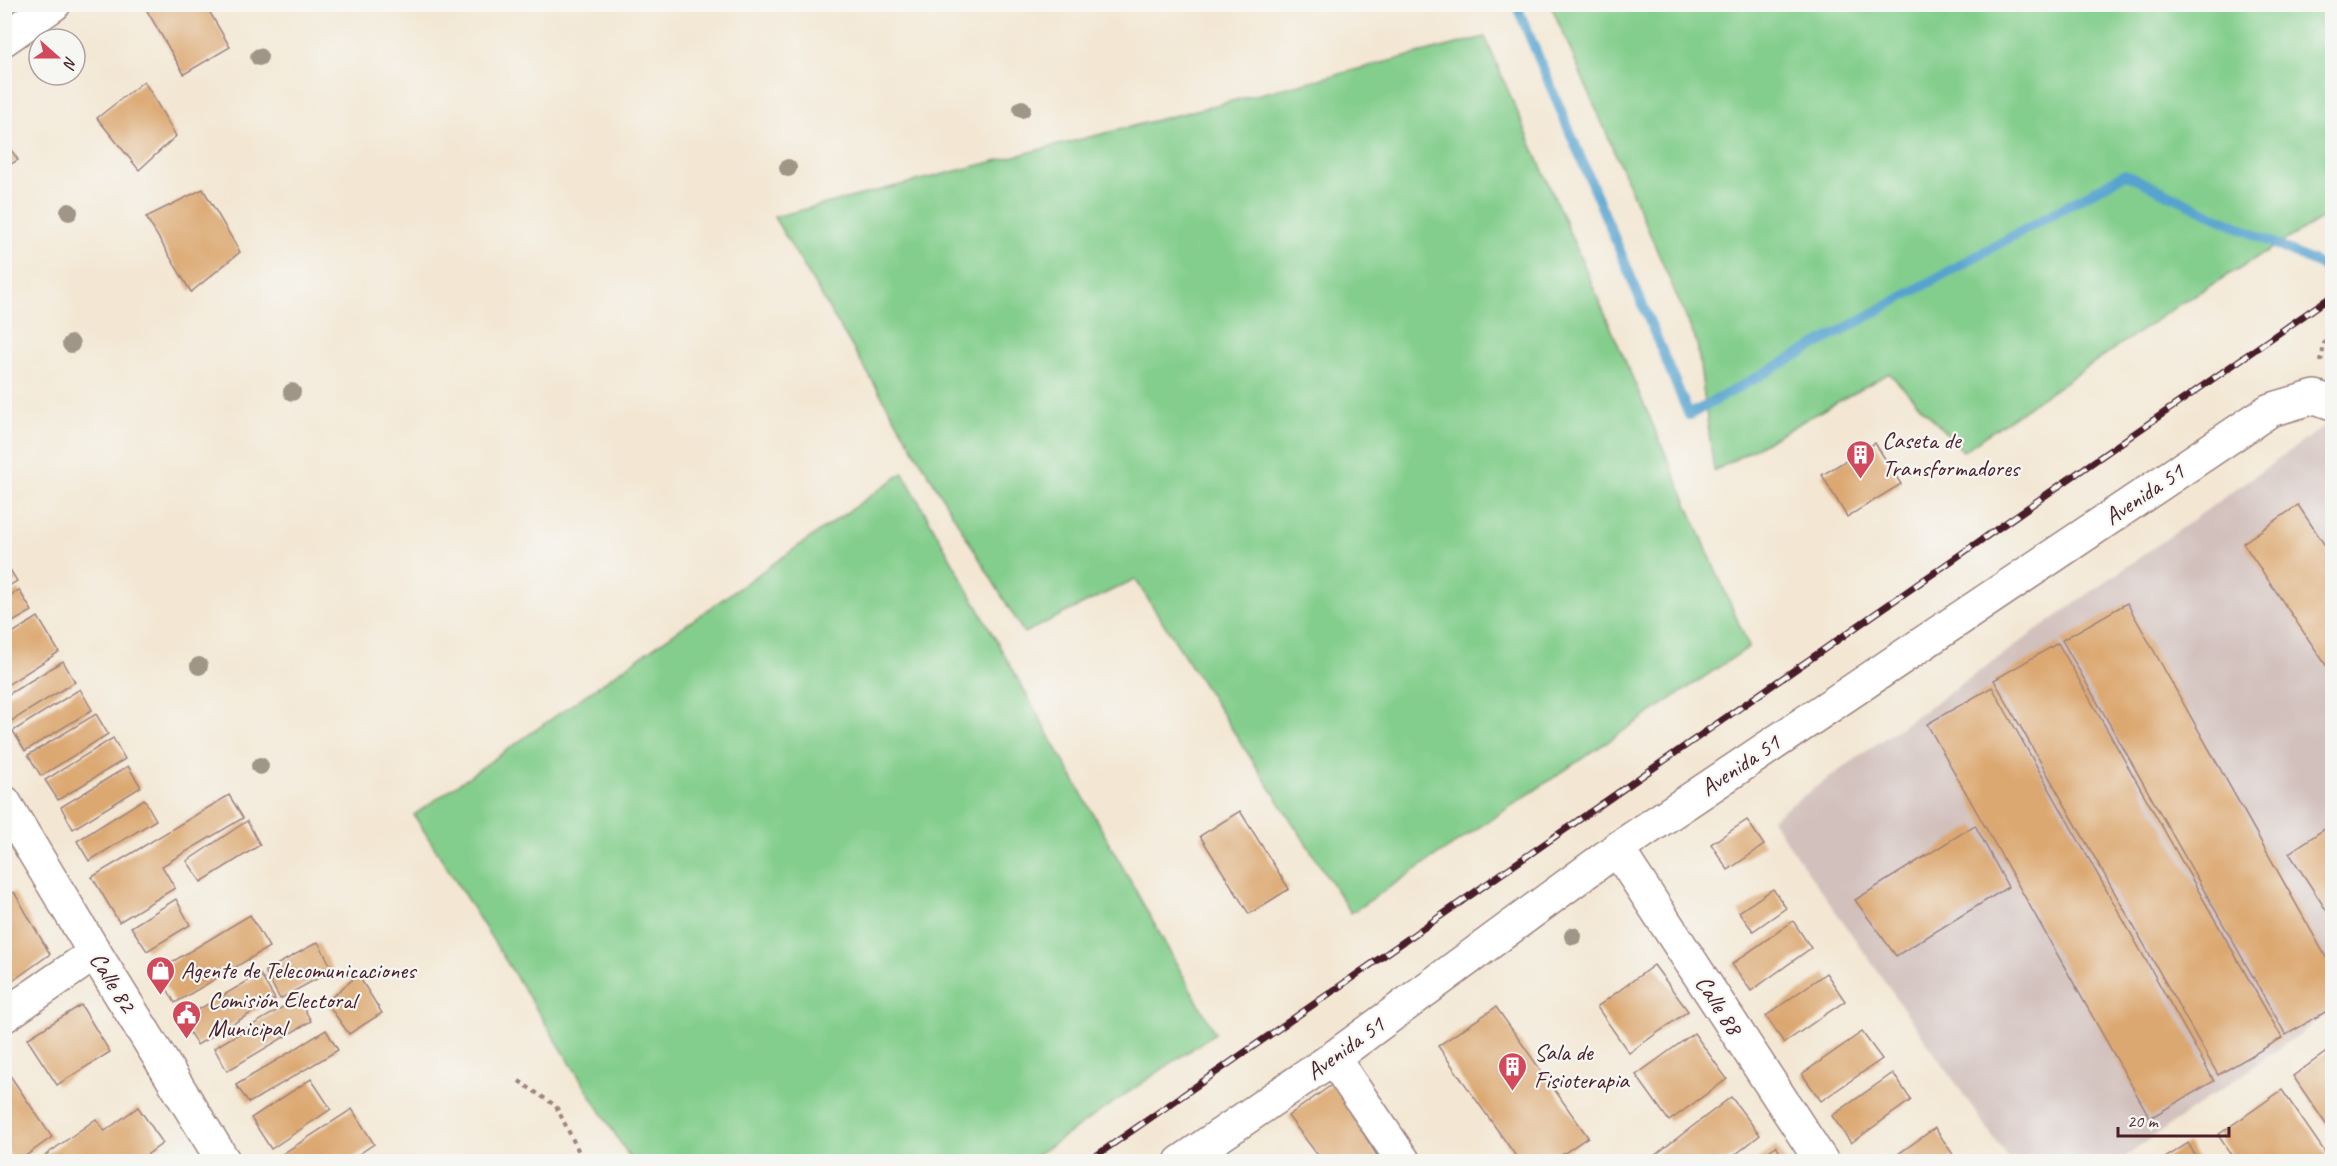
<svg xmlns="http://www.w3.org/2000/svg" width="2337" height="1166" font-family="Caveat,sans-serif">
<rect width="100%" height="100%" fill="#f6f6f2"/>
<filter id="ink" filterUnits="userSpaceOnUse"><feTurbulence type="fractalNoise" baseFrequency=".0167" numOctaves="2"/><feDisplacementMap in="SourceGraphic" scale="12" xChannelSelector="R" yChannelSelector="G"/><feConvolveMatrix kernelMatrix="1 2 1 2 8 2 1 2 1" color-interpolation-filters="sRGB"/></filter>
<filter id="wash" filterUnits="userSpaceOnUse"><feTurbulence type="fractalNoise" baseFrequency=".008" numOctaves="4" result="noise"/><feDisplacementMap in="SourceGraphic" scale="24" xChannelSelector="R" yChannelSelector="G"/><feGaussianBlur stdDeviation="1.35" result="paint"/><feColorMatrix in="noise" values="0 0 0 0 0 0 0 0 0 0 0 0 0 0 0 0 0 1.4 0 .05"/><feComposite in="paint" operator="in"/></filter>
<g filter="url(#wash)">
<rect width="100%" height="100%" fill="#f3e7d3"/>
<path fill="#d1c0bc" d="M2332 421V1011L2119 1161H2010L1771 819Z"/>
<g fill="#83ce8c" stroke="#66765c" stroke-width="1.5">
<path d="M1551 5H2332V212L2183 302 1963 451 1889 373 1714 471 1697 343Z"/>
<path d="M1485 37 1749 647 1351 913 1135 579 1024 633 774 217Z"/>
<path d="M903 473 1215 1033 1028 1161H632L414 815Z"/>
</g>
<g fill="none" stroke-linecap="round" stroke-linejoin="round">
<path stroke="#56a3cf" stroke-width="10" d="M1516 4 1689 415 2125 174 2324 267 2332 276"/>
</g>
<g id="blocks">
<g fill="#dca871">
<path d="M143 4H205L230 47 184 74Z"/>
<path d="M144 81 176 136 139 170 97 118Z"/>
<path d="M4 139 18 160 4 168Z"/>
<path d="M203 189 240 252 191 292 146 217Z"/>
<path d="M1875 443 1901 484 1847 517 1822 475Z"/>
<path d="M2298 505 2332 556V674L2243 543Z"/>
<path d="M4 560 17 581 4 589Z"/>
<path d="M19 590 32 611 4 627V599Z"/>
<path d="M2127 603 2332 968V1008L2286 1035 2062 640Z"/>
<path d="M38 617 59 652 4 687V638Z"/>
<path d="M2058 643 2282 1038 2218 1075 1994 680Z"/>
<path d="M63 661 75 682 8 723 4 717V697Z"/>
<path d="M1992 687 2214 1081 2150 1118 1927 724Z"/>
<path d="M80 689 92 710 25 751 13 731Z"/>
<path d="M96 714 108 734 41 776 28 755Z"/>
<path d="M113 738 125 759 58 800 45 780Z"/>
<path d="M128 766 141 787 73 829 61 807Z"/>
<path d="M229 795 243 818 162 866 175 888 119 922 92 877Z"/>
<path d="M144 799 156 820 89 861 77 841Z"/>
<path d="M1240 811 1289 889 1249 914 1200 836Z"/>
<path d="M1747 820 1764 845 1728 870 1711 844Z"/>
<path d="M247 821 260 845 201 882 187 861Z"/>
<path d="M2332 824V919L2289 853Z"/>
<path d="M1975 825 2008 887 1896 956 1855 900Z"/>
<path d="M1773 889 1786 908 1753 931 1739 912Z"/>
<path d="M14 892 50 954 4 987V899Z"/>
<path d="M176 899 190 925 147 951 131 927Z"/>
<path d="M250 915 269 947 175 1003 157 971Z"/>
<path d="M1793 921 1811 948 1751 991 1732 964Z"/>
<path d="M318 942 333 970 280 999 265 971Z"/>
<path d="M1654 965 1688 1011 1629 1053 1597 1007Z"/>
<path d="M1826 973 1845 1001 1784 1043 1766 1016Z"/>
<path d="M260 974 275 999 197 1045 182 1019Z"/>
<path d="M358 975 382 1013 349 1034 326 1002Z"/>
<path d="M298 998 311 1021 227 1071 214 1048Z"/>
<path d="M81 1005 110 1052 57 1085 27 1039Z"/>
<path d="M1496 1007 1588 1137 1551 1162H1520L1438 1046Z"/>
<path d="M326 1030 338 1050 249 1103 236 1085Z"/>
<path d="M1862 1032 1882 1059 1821 1101 1802 1074Z"/>
<path d="M1694 1033 1727 1079 1669 1121 1636 1075Z"/>
<path d="M2332 1048V1133L2293 1076Z"/>
<path d="M1893 1073 1911 1100 1851 1143 1832 1116Z"/>
<path d="M9 1074 52 1137 17 1162H15L4 1147V1077Z"/>
<path d="M311 1079 331 1109 271 1149 251 1118Z"/>
<path d="M1333 1084 1381 1162H1323L1288 1116Z"/>
<path d="M2282 1090 2327 1155 2317 1162H2236L2218 1135Z"/>
<path d="M1731 1097 1760 1135 1726 1162H1646Z"/>
<path d="M138 1107 163 1143 137 1162H36L96 1119 105 1131Z"/>
<path d="M352 1109 374 1144 347 1162H270Z"/>
<path d="M1935 1128 1954 1156 1946 1162H1887Z"/>
<path d="M2188 1143 2199 1162H2159Z"/>
<path d="M1776 1146 1786 1162H1753Z"/>
</g>
</g>
</g>
<g filter="url(#ink)">
<use href="#blocks" fill-opacity="0" stroke="#9e837f" stroke-width="1.5"/>
<g fill="none" stroke-linecap="round" stroke-linejoin="round">
<defs>
<g id="minor">
<path d="M1617 849 1822 1162"/>
<path d="M4 1016 95 953"/>
<path d="M1333 1058 1404 1162"/>
<path d="M1181 1162 1333 1058 1617 849 2270 410 2315 397 2332 403"/>
</g>
<g id="tertiary">
<path d="M4 39 54 4"/>
<path d="M4 802 95 953 224 1162"/>
</g>
</defs>
<use href="#minor" stroke="#9e837f" stroke-width="36"/>
<use href="#tertiary" stroke="#9e837f" stroke-width="36"/>
<g stroke="#9e837f" stroke-width="4" stroke-dasharray="4.5 4.5" stroke-linecap="butt">
<path d="M2321 362 2328 320 2332 317"/>
<path d="M519 1081 556 1106 584 1162"/>
</g>
<use href="#minor" stroke="#fff" stroke-width="33"/>
<use href="#tertiary" stroke="#fff" stroke-width="33"/>
<defs>
<path id="rail" d="M1087 1162 2332 296"/>
</defs>
<use href="#rail" stroke="#4a1f2b" stroke-width="7"/>
<use href="#rail" stroke="#f6f6f2" stroke-width="4.5" stroke-dasharray="14" stroke-linecap="butt"/>
</g>
<g fill="#9f9687">
<circle cx="259" cy="57" r="9"/>
<circle cx="1022" cy="109" r="9"/>
<circle cx="788" cy="168" r="9"/>
<circle cx="69" cy="212" r="9"/>
<circle cx="71" cy="344" r="9"/>
<circle cx="292" cy="392" r="9"/>
<circle cx="199" cy="666" r="9"/>
<circle cx="260" cy="766" r="9"/>
<circle cx="1573" cy="936" r="9"/>
</g>
</g>
<defs>
<symbol id="building-pin" viewBox="-11 -11 22 30"><path d="M0 17L-7.5 6A9.5 9.5 0 1 1 7.5 6Z" fill="#d1495b" stroke="#f6f6f2"/><path d="M-4-6H4V6H1V3H-1V6H-4ZM-2.5-4.3h1.7v1.8h-1.7ZM.8-4.3h1.7v1.8H.8ZM-2.5-1h1.7V.8h-1.7ZM.8-1h1.7V.8H.8Z" fill="#fff"/></symbol>
<symbol id="shop-pin" viewBox="-11 -11 22 30"><path d="M0 17L-7.5 6A9.5 9.5 0 1 1 7.5 6Z" fill="#d1495b" stroke="#f6f6f2"/><path d="M-5-2.5h2.3a2.7 3.5 0 0 1 5.4 0H5L5.5 6h-11ZM-1.5-2.5h3a1.5 2.3 0 0 0-3 0Z" fill="#fff"/></symbol>
<symbol id="civic-pin" viewBox="-11 -11 22 30"><path d="M0 17L-7.5 6A9.5 9.5 0 1 1 7.5 6Z" fill="#d1495b" stroke="#f6f6f2"/><path d="M-.6-6.5H3V-4.5H.6V-3L4-1V1h2V6H-6V1h2V-1L-.6-3ZM-1.2 2.5V6h2.4V2.5Z" fill="#fff"/></symbol>
</defs>
<g fill-rule="evenodd">
<use href="#building-pin" x="1844" y="438" width="33" height="45"/>
<use href="#shop-pin" x="144" y="954" width="33" height="45"/>
<use href="#civic-pin" x="170" y="998" width="33" height="45"/>
<use href="#building-pin" x="1496" y="1050" width="33" height="45"/>
</g>
<g text-anchor="middle" dominant-baseline="central" stroke-width="4.5" stroke-linejoin="round" paint-order="stroke">
<g font-size="24" fill="#4a1f2b" stroke="#f6f6f2" text-anchor="start">
<text x="1882" y="440">Caseta de<tspan x="1882" dy="28">Transformadores</tspan></text>
<text x="181" y="970">Agente de Telecomunicaciones</text>
<text x="208" y="1000">Comisión Electoral<tspan x="208" dy="28">Municipal</tspan></text>
<text x="1534" y="1052">Sala de<tspan x="1534" dy="28">Fisioterapia</tspan></text>
</g>
<g font-size="24" fill="#4a1f2b" stroke="#f6f6f2">
<text transform="translate(2144 494) rotate(-34)">Avenida 51</text>
<text transform="translate(1740 765) rotate(-34)">Avenida 51</text>
<text transform="translate(113 982) rotate(58)">Calle 82</text>
<text transform="translate(1719 1005) rotate(57)">Calle 88</text>
<text transform="translate(1345 1048) rotate(-36)">Avenida 51</text>
</g>
</g>
<rect width="2337" height="1166" fill="none" stroke="#f6f6f2" stroke-width="24"/>
<g transform="translate(57 57) rotate(111)"><circle r="28" fill="#f6f6f2" stroke="#b1a0a2" stroke-width="1.5"/>
<path d="M0-4.5L10 22L0 15L-10 22Z" fill="#d1495b"/>
<text y="-9" font-size="16" font-weight="bold" text-anchor="middle" fill="#4a1f2b">N</text>
</g>
<path d="M2118 1127v9h111v-9" fill="none" stroke="#4a1f2b" stroke-width="3"/>
<text x="2127" y="1127" font-size="18" fill="#4a1f2b" stroke="#f6f6f2" stroke-width="4.5" paint-order="stroke">20 m</text>
</svg>
